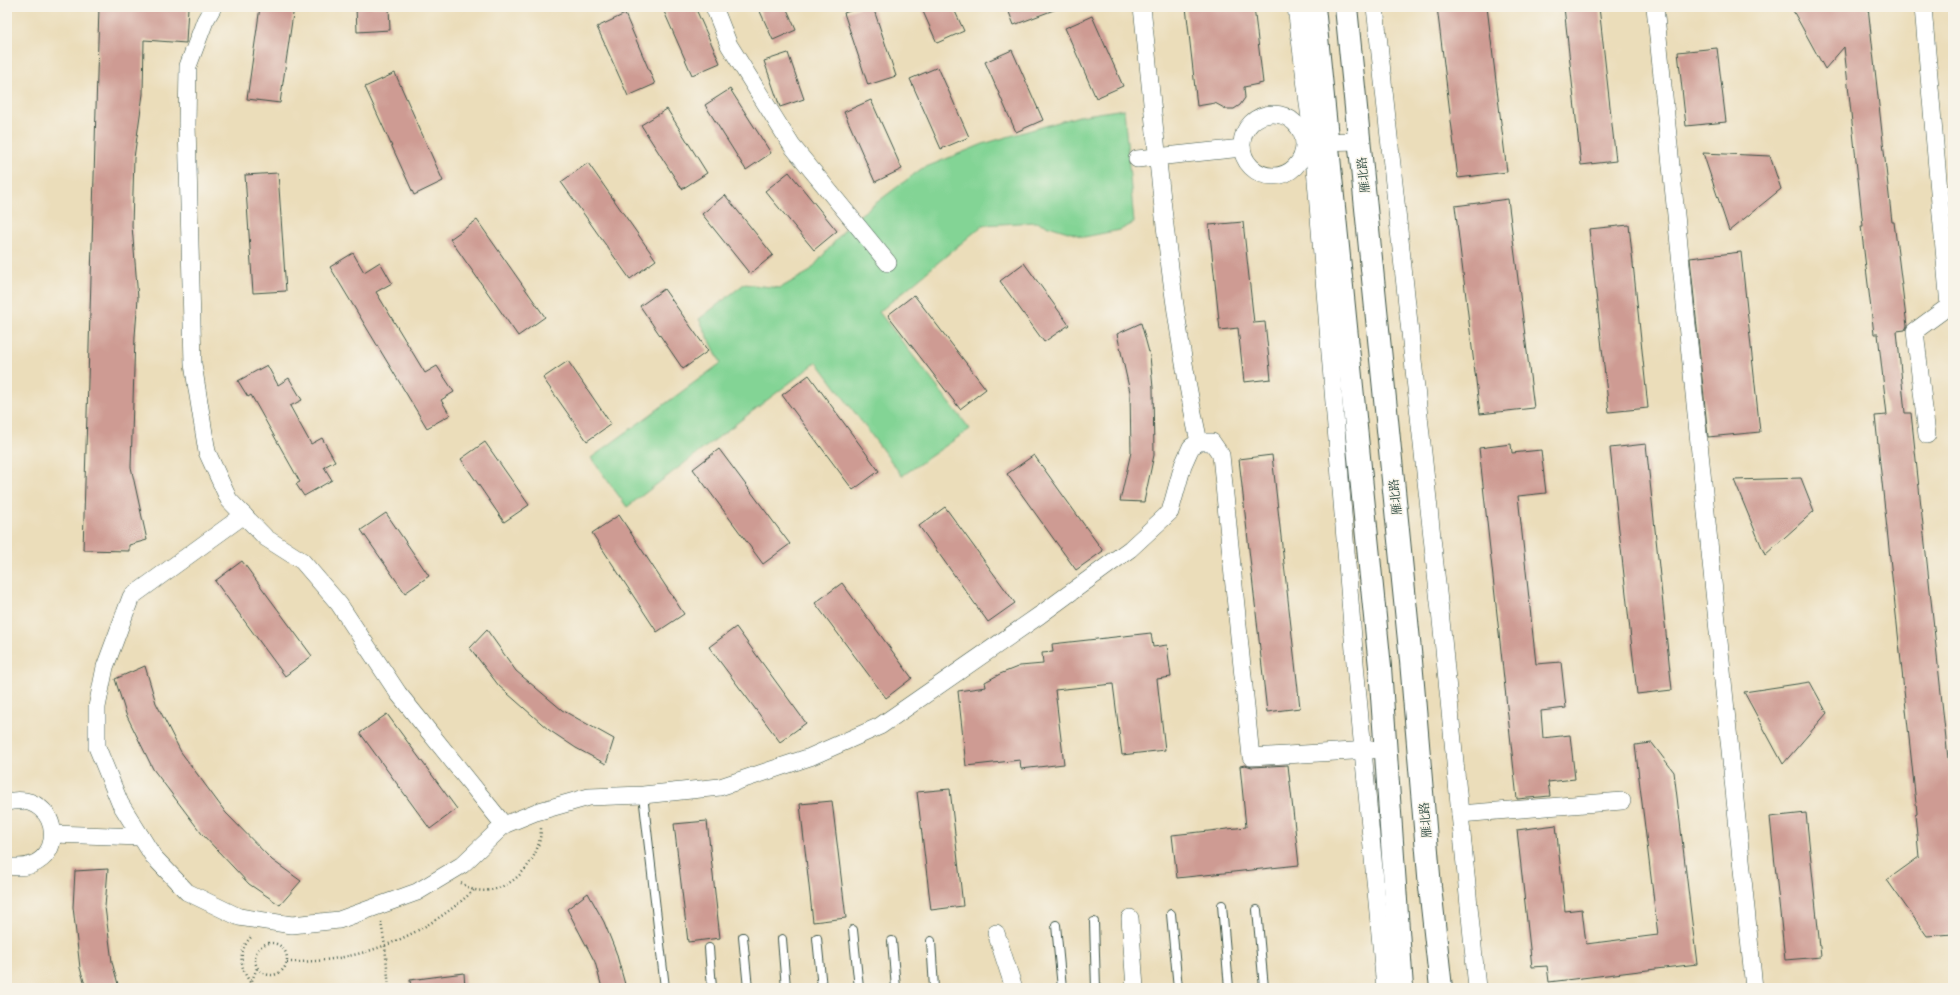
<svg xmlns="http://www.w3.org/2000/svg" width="1960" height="995" font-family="'Libre Caslon Text','Noto Serif SC',serif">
<rect width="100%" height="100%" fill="#f7f3e8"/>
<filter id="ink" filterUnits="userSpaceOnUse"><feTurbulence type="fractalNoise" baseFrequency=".025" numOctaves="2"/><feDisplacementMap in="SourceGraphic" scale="8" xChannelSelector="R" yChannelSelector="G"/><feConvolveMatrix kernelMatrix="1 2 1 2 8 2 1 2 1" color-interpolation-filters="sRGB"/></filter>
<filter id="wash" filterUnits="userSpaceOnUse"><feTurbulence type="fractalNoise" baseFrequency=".012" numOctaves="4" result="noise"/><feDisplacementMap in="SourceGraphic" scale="16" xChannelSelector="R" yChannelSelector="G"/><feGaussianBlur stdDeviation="0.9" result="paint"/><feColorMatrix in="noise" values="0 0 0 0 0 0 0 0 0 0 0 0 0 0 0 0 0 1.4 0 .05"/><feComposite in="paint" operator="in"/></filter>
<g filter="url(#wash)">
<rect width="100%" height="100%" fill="#ebddba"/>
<path fill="#83d495" stroke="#518864" d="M1124 109 1134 223 1120 230 1084 237 1036 222 983 225 879 312 970 429 902 476 817 362 627 507 591 458 721 363 699 319 744 284 780 288 809 272 852 221 921 169 983 144 1079 116Z"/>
<g id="blocks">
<g fill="#ce9b93">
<path d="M99 7H188L186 43 144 40 143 94 134 158 132 226 138 298 135 336 131 467 147 540 129 545V551L83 550Z"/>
<path d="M260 7H294L280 103 247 99Z"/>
<path d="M356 7H389L390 30 357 32Z"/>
<path d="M662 7H695L720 63 692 75Z"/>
<path d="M758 7H786L796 30 773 40Z"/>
<path d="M861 7H873L896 76 868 85 844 13Z"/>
<path d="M921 7H953L964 31 937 43Z"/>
<path d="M1007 7H1059V8L1014 25Z"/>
<path d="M1186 7H1254L1263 83 1244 87 1245 98 1240 105 1234 109H1226L1215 103 1197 106Z"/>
<path d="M1437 7H1487L1507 172 1458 178Z"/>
<path d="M1564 7H1599L1616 161 1581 165Z"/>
<path d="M1791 7H1868L1892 222H1894L1907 326 1905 330 1897 331 1905 413H1911L1953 805V934L1927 936 1887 880 1919 857 1915 814 1917 813 1875 416 1887 415 1878 334H1874L1861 226H1863L1844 47 1825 69Z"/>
<path d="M625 14 655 84 628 96 597 27Z"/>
<path d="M1092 16 1123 86 1096 98 1065 28Z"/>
<path d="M1717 48 1726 122 1686 126 1678 52Z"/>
<path d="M1012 50 1043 120 1016 132 985 62Z"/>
<path d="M788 53 804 99 780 107 764 61Z"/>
<path d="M938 67 969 137 941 149 910 79Z"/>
<path d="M395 73 443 181 414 195 365 87Z"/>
<path d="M730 89 771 153 746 170 705 105Z"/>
<path d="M871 100 902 169 875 182 844 112Z"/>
<path d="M667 109 707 173 682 189 641 125Z"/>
<path d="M1703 153 1770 156 1781 189 1729 231Z"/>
<path d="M588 163 656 260 630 279 561 182Z"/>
<path d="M789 172 837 231 814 250 765 191Z"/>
<path d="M278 173 286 291 253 293 245 175Z"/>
<path d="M725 195 773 255 750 274 702 214Z"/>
<path d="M1508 199 1534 408 1480 414 1455 206Z"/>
<path d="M477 220 545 317 518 336 450 239Z"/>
<path d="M1243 222 1254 323 1265 322 1271 379 1244 382 1238 328 1220 330 1209 225Z"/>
<path d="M1629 225 1648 408 1609 412 1589 229Z"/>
<path d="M1741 252 1760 432 1708 437 1690 258Z"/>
<path d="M353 253 364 272 380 262 392 283 376 292 425 373 437 366 454 392 441 400 450 415 427 428 330 267Z"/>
<path d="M1024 263 1069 325 1044 342 1000 281Z"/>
<path d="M664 289 708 351 683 369 640 306Z"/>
<path d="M914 295 986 389 960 409 888 315Z"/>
<path d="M1141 323 1150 356 1153 388 1154 455 1144 502 1120 501 1131 452 1130 392 1117 334Z"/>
<path d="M568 361 611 424 587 441 543 378Z"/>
<path d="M267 365 278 385 289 378 302 400 290 406 311 444 322 438 335 461 324 467 332 480 304 496 296 484 300 482 251 395 248 397 238 381Z"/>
<path d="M809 375 879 471 853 490 782 395Z"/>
<path d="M485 442 529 505 504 522 461 459Z"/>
<path d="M1511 444 1512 453 1541 450 1546 493 1518 496 1536 664 1561 662 1566 708 1541 711 1543 738 1570 735 1575 779 1548 782 1550 796 1517 799 1479 448Z"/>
<path d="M1646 444 1672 690 1637 694 1610 448Z"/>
<path d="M719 449 790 544 763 564 693 469Z"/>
<path d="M1034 455 1103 551 1076 570 1007 474Z"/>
<path d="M1272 455 1300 708 1267 712 1239 459Z"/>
<path d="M1801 478 1814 511 1765 555 1734 480Z"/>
<path d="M945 507 1015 603 988 622 919 526Z"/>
<path d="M386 513 429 576 405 593 361 530Z"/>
<path d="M619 515 684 614 657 632 592 533Z"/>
<path d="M242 561 312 656 285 676 215 581Z"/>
<path d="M842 583 912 678 886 698 815 603Z"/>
<path d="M736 627 806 723 780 742 709 647Z"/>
<path d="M487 630 516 671 562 710 614 739 606 764 576 748 549 730 499 686 470 648Z"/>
<path d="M1151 633 1153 647 1167 645 1171 677 1157 679 1165 750 1122 755 1113 684 1055 690 1064 764 1021 769 1020 760 966 766 958 691 986 687 985 682 1000 674 1020 666 1043 664 1042 653 1053 652 1052 644Z"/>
<path d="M145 666 156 703 181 752 226 813 272 860 301 881 280 905 249 884 202 834 153 769 126 714 115 679Z"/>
<path d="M1810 682 1827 713 1783 764 1744 692Z"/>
<path d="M387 714 457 809 430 829 360 733Z"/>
<path d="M1652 743 1674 772 1697 964 1549 982 1547 966 1532 967 1517 830 1556 825 1565 911 1582 909 1586 944 1658 935 1635 745Z"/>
<path d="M1245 765 1252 767 1288 765 1299 865 1177 878 1172 835 1246 827 1240 766Z"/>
<path d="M950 789 963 906 931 910 917 792Z"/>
<path d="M832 801 846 918 813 922 800 804Z"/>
<path d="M1806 813 1821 957 1785 960 1770 817Z"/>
<path d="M707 821 720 938 688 942 674 824Z"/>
<path d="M108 869 105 907 112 962 119 988H86L80 968 73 907 75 871Z"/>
<path d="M588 893 604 922 616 952 626 988H602L595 962 567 909Z"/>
<path d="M464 973 465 988H411L410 980Z"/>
</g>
</g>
</g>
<g filter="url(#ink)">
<use href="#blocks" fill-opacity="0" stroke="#3e5548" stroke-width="1"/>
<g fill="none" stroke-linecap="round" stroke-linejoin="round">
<defs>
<g id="service">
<path d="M643 795 665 988"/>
<path d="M1222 905 1229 988"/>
<path d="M1257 910 1264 988"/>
<path d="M1171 914 1178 988"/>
<path d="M1094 922 1096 988"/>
<path d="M1056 925 1062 988"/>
<path d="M853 930 859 988"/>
<path d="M743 937 748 988"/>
<path d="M817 938 822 988"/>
<path d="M782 939 786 988"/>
<path d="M892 941 896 988"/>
<path d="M931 941 934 988"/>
<path d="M709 948 712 988"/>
</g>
<g id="minor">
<path d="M213 7 205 21 188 66 187 124 193 364 207 452 229 500 266 538 302 561 339 604 398 693 504 825"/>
<path d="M714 7 729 45 792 146 888 263"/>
<path d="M1142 7C1158 152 1168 299 1199 442"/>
<path d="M1296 7 1313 143 1356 675 1385 988"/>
<path d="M1375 7 1443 639 1477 988"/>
<path d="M1655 7 1754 988"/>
<path d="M1923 7 1949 306 1915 331 1927 435"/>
<circle cx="1273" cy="145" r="31"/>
<path d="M1315 142 1360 141"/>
<path d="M1137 159 1242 148"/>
<path d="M244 515 131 597 105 667 97 707V747L120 803 153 856 187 892 239 917 292 925 339 920 417 892 462 865 504 825 536 812 589 797 643 795 720 787 810 757 880 726 1040 615 1130 549 1170 512 1183 465 1191 447 1199 442H1212L1221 455 1251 757 1386 749"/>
<path d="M7 802C65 789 70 877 7 866"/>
<path d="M1460 814 1622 801"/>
<path d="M53 834 141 837"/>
<path d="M1130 918 1135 988"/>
<path d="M996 933 1014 988"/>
</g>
<g id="primary">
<path d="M1314 7 1380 667 1402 988"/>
<path d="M1346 7 1411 661 1430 887 1441 988"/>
</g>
</defs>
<use href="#service" stroke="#3e5548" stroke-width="10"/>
<use href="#minor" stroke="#3e5548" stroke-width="18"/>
<use href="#primary" stroke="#3e5548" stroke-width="24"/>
<g stroke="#3e5548" stroke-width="2.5" stroke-dasharray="1 3" stroke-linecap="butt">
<path d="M461 883C465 885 470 889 475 890 510 896 542 860 541 826"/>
<path d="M381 922 385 946 389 988"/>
<circle cx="271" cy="959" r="16"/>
<path d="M287 962C358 963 422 938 474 890"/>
<path d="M250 982C239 966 238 950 252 936"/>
<path d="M249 988 257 968"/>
</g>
<use href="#service" stroke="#fff" stroke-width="8"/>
<use href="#minor" stroke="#fff" stroke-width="17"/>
<use href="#primary" stroke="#fff" stroke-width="22"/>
</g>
</g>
<g text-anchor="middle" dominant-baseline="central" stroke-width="3" stroke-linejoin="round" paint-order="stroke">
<g font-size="12" fill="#1f3d34" stroke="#f7f3e8">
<text transform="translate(1363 175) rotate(-96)">雁北路</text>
<text transform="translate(1395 497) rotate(-96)">雁北路</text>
<text transform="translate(1425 820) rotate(-95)">雁北路</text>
</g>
</g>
<rect width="1960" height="995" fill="none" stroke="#f7f3e8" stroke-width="24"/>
</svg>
